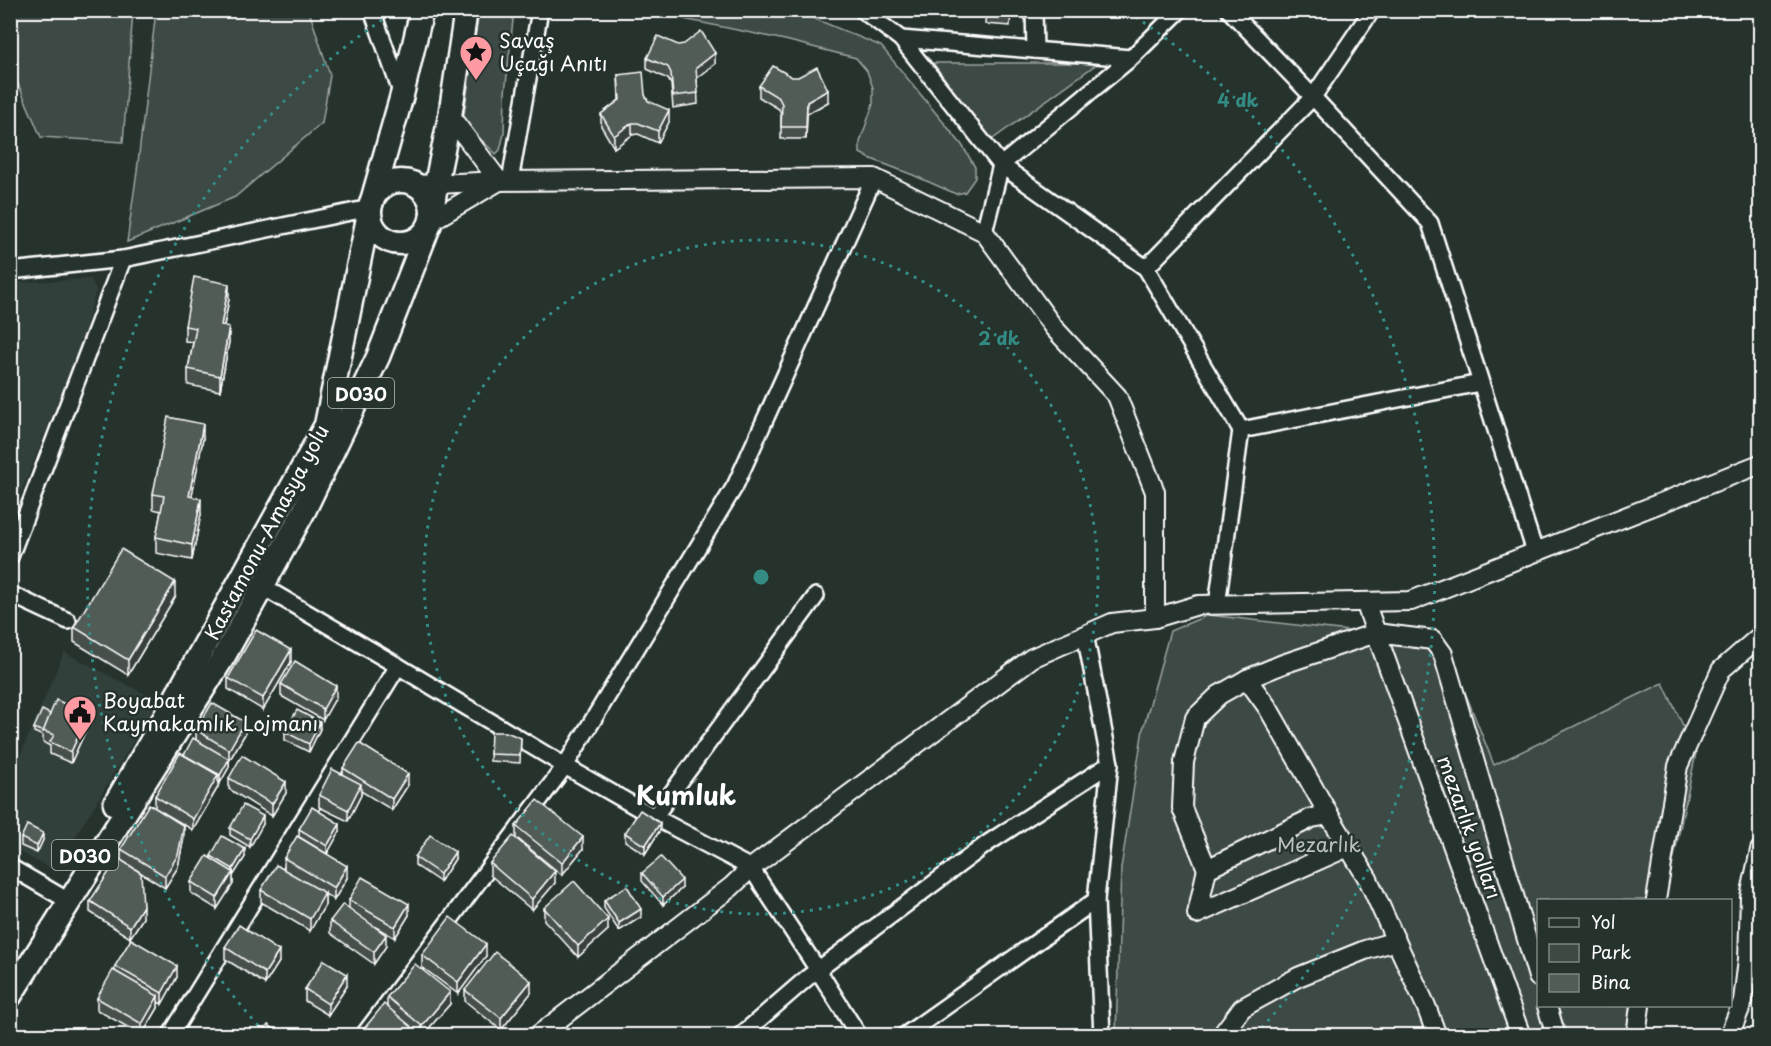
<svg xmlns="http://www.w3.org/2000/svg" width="1771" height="1046" font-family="'Playpen Sans',sans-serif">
<rect width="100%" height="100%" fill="#26332d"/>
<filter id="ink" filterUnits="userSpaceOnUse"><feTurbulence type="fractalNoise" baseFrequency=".0167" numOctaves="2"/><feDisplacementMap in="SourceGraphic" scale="12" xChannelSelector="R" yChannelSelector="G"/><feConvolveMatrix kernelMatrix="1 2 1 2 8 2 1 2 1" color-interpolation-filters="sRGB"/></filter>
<g filter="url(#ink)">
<g fill="#333f3a">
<path d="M91 279 96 290 82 342 11 517V283Z"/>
<path d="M64 652 158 701 55 870 11 848 10 780Z"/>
</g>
<g fill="#3e4944" stroke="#9ea4a2" stroke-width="1.5">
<path d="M10 11H133L123 142 41 137 11 67Z"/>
<path d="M156 11H309L330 75 322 123 235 197 127 242 137 171Z"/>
<path d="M479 11H514L505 93 504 134 500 150 496 154 463 122Z"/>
<path d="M645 11H796L881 46 962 145 975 167V178L965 192 956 194 913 175 869 158 860 153V142L873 104V88L867 71 856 58 785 40Z"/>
<path d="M933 63H1098L990 141Z"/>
<path d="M1208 615 1445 642 1494 765 1663 683 1696 753 1665 900H1538V1006H1643L1637 1035 1116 1036 1121 868 1143 729 1170 631Z"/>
</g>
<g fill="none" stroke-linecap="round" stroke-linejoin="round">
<defs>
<g id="minor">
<path d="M372 10 401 92"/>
<path d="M862 10 901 39"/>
<path d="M1034 10 1035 50"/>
<path d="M1229 10 1313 97 1146 268 1241 430"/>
<path d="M1372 10 1313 97 1430 223 1535 552"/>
<path d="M1131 58 901 39 1001 165 1131 58 1180 10"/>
<path d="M510 181 540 10"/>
<path d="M984 232 1001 165 1146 268"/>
<path d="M10 271 123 259 370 208"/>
<path d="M10 557 123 259"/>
<path d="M263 587 398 666 565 766 654 817 751 868 818 970 859 1036"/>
<path d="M10 594 68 621"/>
<path d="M1217 605 1241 430 1480 383"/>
<path d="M654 817 816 596"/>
<path d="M10 867 60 896"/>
<path d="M1096 900 1102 1036"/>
<path d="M170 1036 398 666"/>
<path d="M363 1036 565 766 735 486 874 178"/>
<path d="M740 1036 807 978 988 843 1110 764"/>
<path d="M904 1036 1096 900 1110 764 1085 634"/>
</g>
<g id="tertiary">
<path d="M417 185 499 181 874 178 984 232 1054 328 1117 396 1155 492V618L1112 623 1032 658 751 868 731 887 537 1036"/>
<path d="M431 221 499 181 450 116"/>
<path d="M1365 602 1521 1036"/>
<path d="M1155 618 1198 605 1411 601 1760 464"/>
<path d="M1247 679 1268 708 1329 815 1368 879 1396 941"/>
<path d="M1329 815 1312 818 1207 869 1182 808 1184 762 1195 718 1219 695 1247 679 1283 664 1376 633 1433 640 1443 654 1538 977"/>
<path d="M1207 869 1197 914 1348 847"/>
<path d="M1656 900 1678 766 1721 670 1760 636"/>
<path d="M1547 1006 1556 1036"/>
<path d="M1221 1036 1242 1008 1298 977 1365 950 1396 941 1426 1006 1437 1036"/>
<path d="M1636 1036 1640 1006"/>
<path d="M1729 1036 1743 1001 1748 959 1750 897 1760 850"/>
</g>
<g id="primary">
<circle cx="401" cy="212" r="31"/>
<path d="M115 804 156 733 326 425 370 208 402 95 422 10"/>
<path d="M10 996 224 656 304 511 378 357 431 221 436 184 450 116 466 10"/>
</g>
</defs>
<use href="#minor" stroke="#fff" stroke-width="20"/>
<use href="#tertiary" stroke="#fff" stroke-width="22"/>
<use href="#primary" stroke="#fff" stroke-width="27"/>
<use href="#minor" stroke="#26332d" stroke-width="15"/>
<use href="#tertiary" stroke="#26332d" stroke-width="18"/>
<use href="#primary" stroke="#26332d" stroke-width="22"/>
</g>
<g fill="#464f4b" stroke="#fff" stroke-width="1.5">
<path d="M948 10H983V14L949 16Z"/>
<path d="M986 10H1011L1010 26 985 24Z"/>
<rect x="1075" y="10" width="33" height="4"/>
<path d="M647 58 715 64 697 78 698 104 673 108 671 84 668 79 647 69Z"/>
<path d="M618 75 645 95 648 101 669 122 658 143 638 134 632 135 614 148 601 126V114L619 100Z"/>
<path d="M759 86 828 102 807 114 806 139H781V114L779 109 759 97Z"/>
<path d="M229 299 224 326 229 342 220 391 188 385V369L193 342 185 341V326Z"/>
<path d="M203 439 191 497 201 514 192 560 156 553V537L161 511 153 509V494Z"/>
<path d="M175 597 128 675 74 642V627Z"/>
<path d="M291 662 263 710 228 689V678Z"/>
<path d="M281 684 336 697 323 720 281 696Z"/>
<path d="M50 714 88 725 71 763 50 754V746L43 742V736L34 732V728Z"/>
<path d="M320 729 309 752 285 740V732Z"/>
<path d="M196 730 245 734 229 761V767L220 783 218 782V787L193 830 157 809 184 837 178 867 165 888 130 866 143 918 130 938 90 912V901L121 860V849L155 808V796L196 740Z"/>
<path d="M491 732 521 738 520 763 490 761Z"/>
<path d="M343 768 408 785 392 810 361 791V795L348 821 319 807V795L343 775Z"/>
<path d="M229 778 286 793 272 816 229 789Z"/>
<path d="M263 824 250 847 230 835V828Z"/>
<path d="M516 826 583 849 562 875 518 839 555 883 532 910 490 875V863L516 838Z"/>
<path d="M299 829 340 831 327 854 299 837Z"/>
<path d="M660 830 645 854 625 841V833Z"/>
<path d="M21 838 43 840 37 853 21 846Z"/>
<path d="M211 856 245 857 233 876V884L217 909 191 893V882L211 858Z"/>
<path d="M415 857 455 859 440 882 415 865Z"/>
<path d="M284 858 347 878 334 900 325 894V905L310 931 261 902V890L284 869Z"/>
<path d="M642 873 682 888 663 905 642 881Z"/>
<path d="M349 900 409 915 395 938 374 926 386 946 374 964 330 933V921L349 908Z"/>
<path d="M604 900 641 917 619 931 604 908Z"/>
<path d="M544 908 608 930 578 957 544 920Z"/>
<path d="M225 947 279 962 265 984 225 959Z"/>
<path d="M422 955 486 956 458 994 422 967Z"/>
<path d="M115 966 177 977 162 1004 158 1002V1008L142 1035 97 1010V998L115 972Z"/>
<path d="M347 986 328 1015 305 1001V989Z"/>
<path d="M465 990 531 993 501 1030 465 1001Z"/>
<path d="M387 997 450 1004 423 1035H419L387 1007Z"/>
</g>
<g fill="#39403d" stroke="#fff" stroke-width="1.5">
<path d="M715 53V64L696 79V68Z"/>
<path d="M828 90V102L807 114 806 139 807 102Z"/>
<path d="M669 110V122L658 143V131Z"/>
<path d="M632 123V135L614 148V136Z"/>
<path d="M229 284V299L221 340V325Z"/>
<path d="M229 327V342L220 391V376Z"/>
<path d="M203 424V439L189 511V496Z"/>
<path d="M201 499V514L192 560V545Z"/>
<path d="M175 582V597L128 675V660Z"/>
<path d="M291 650V662L263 710V698Z"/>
<path d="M336 686V697L323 720V709Z"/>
<path d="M88 714V725L71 763V752Z"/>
<path d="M245 722V734L229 761V750Z"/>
<path d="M320 722V729L309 752V744Z"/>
<path d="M229 759V767L220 783V775Z"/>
<path d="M408 774V785L392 810V799Z"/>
<path d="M218 775V787L193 830V819Z"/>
<path d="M286 782V793L272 816V804Z"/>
<path d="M361 784V795L348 821V810Z"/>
<path d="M263 816V824L250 847V839Z"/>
<path d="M660 823V830L645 854V846Z"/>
<path d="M340 824V831L327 854V846Z"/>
<path d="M184 826V837L178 867 165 888V876Z"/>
<path d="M43 833V840L37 853V846Z"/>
<path d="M583 837V849L562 875V863Z"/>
<path d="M245 849V857L233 876V869Z"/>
<path d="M455 852V859L440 882V874Z"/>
<path d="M347 866V878L334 900V888Z"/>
<path d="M555 871V883L532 910V899Z"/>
<path d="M233 872V884L217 909V898Z"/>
<path d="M682 880V888L663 905V897Z"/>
<path d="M325 893V905L310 931V919Z"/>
<path d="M409 904V915L395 938V927Z"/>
<path d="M143 906V918L130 938V927Z"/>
<path d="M641 909V917L619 931V923Z"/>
<path d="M608 919V930L578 957V946Z"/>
<path d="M386 935V946L374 964V952Z"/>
<path d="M486 944V956L458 994V982Z"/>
<path d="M279 951V962L265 984V973Z"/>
<path d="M177 966V977L162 1004V993Z"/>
<path d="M347 974V986L328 1015V1004Z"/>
<path d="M531 981V993L501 1030V1018Z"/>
<path d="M450 992V1004L423 1035H422V1026Z"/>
<path d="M158 996V1008L142 1035V1024Z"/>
</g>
<g fill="#515c57" stroke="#fff" stroke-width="1.5">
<path d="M986 10H1011L1010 18 985 17Z"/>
<path d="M701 31 715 53 696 68 698 93 673 96 671 73 668 67 647 58 658 36 678 45 684 44Z"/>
<path d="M773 66 792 77H798L817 67 828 90 807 102 806 127H781L782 104 779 98 759 86Z"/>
<path d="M643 72 645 95 648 101 669 110 658 131 638 123H632L614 136 601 114 620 100 618 75Z"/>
<path d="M194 277 229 284 221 325 229 327 220 376 188 369 196 328 185 326Z"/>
<path d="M168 417 203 424 189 496 201 499 192 545 156 537 164 496 153 494Z"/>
<path d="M121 549 175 582 128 660 74 627Z"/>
<path d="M256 630 291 650 263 698 228 678Z"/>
<path d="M295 661 336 686 323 709 281 684Z"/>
<path d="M56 700 88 714 71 752 50 742 54 735 43 731Z"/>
<path d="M212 703 245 722 229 750 196 730Z"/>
<path d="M42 710 50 714 43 732 34 728Z"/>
<path d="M297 710 320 722 309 744 285 732Z"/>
<path d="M491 732H506L521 738 520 755 490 754Z"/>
<path d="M193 738 229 759 220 775 184 755Z"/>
<path d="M359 743 408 774 392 799 343 768Z"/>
<path d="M180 753 218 775 193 819 155 796Z"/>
<path d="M242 755 286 782 272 804 229 778Z"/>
<path d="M332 769 361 784 348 810 319 795Z"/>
<path d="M537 800 583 837 562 863 516 826Z"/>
<path d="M149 804 184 826 178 855 165 876 121 849Z"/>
<path d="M243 805 263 816 250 839 230 828Z"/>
<path d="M312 807 340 824 327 846 299 829Z"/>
<path d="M640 810 660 823 645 846 625 833Z"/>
<path d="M27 825 43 833 37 846 21 838Z"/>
<path d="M430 835 455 852 440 874 415 857Z"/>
<path d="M222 836 245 849 233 869 211 856Z"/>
<path d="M297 836 347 866 334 888 284 858Z"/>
<path d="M513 836 555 871 532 899 490 863Z"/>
<path d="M207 856 233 872 217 898 191 882Z"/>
<path d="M661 857 682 880 663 897 642 873Z"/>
<path d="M118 858 141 873 143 906 130 927 90 901Z"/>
<path d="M276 865 325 893 310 919 261 890Z"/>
<path d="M362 877 409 904 395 927 349 900Z"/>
<path d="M574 881 608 919 578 946 544 908Z"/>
<path d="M627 886 641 909 619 923 604 900Z"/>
<path d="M343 904 386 935 374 952 330 921Z"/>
<path d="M450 917 486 944 458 982 422 955Z"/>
<path d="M239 925 279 951 265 973 225 947Z"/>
<path d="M131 939 177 966 162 993 115 966Z"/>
<path d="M495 952 531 981 501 1018 465 990Z"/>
<path d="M324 960 347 974 328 1004 305 989Z"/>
<path d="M415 964 450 992 422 1026 387 997Z"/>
<path d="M113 970 158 996 142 1024 97 998Z"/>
<path d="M384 1004 419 1033 417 1035H359Z"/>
<path d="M268 1025 284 1035H260Z"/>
<path d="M228 1027 240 1035H223Z"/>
</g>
</g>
<g fill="none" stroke="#338b84" stroke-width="3" stroke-dasharray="3 6">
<circle cx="761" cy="577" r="337"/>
<path d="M264 1032A674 674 0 0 1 394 12M1128 12A674 674 0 0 1 1258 1032"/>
</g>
<defs>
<symbol id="sight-pin" viewBox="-11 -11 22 30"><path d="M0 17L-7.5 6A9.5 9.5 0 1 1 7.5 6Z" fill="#ff9aa2" stroke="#26332d"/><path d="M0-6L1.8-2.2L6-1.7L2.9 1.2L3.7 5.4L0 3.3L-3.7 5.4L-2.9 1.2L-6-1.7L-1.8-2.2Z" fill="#111"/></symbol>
<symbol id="civic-pin" viewBox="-11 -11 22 30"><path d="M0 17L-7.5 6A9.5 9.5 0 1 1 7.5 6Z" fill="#ff9aa2" stroke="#26332d"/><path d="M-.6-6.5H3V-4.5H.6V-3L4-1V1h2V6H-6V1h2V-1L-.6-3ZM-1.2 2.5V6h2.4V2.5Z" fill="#111"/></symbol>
</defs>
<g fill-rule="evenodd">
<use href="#sight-pin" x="457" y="33" width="38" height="52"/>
<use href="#civic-pin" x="61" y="693" width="38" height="52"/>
</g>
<g text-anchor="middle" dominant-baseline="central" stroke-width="5" stroke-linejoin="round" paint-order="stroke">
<g fill="#26332d" stroke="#bec2c0" stroke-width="1.5">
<rect x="328" y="378" width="66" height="30" rx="4.5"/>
<rect x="52" y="840" width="66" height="30" rx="4.5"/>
</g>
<g font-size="18" font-weight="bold" fill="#fff">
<text x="361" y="393">D030</text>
<text x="85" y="855">D030</text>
</g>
<g font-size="20" fill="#fff" stroke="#26332d" text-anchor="start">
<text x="499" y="40">Savaş<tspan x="499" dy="23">Uçağı Anıtı</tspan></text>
<text x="103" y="700">Boyabat<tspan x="103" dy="23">Kaymakamlık Lojmanı</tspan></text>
</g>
<g font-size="20" fill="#fff" stroke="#26332d">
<text transform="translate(266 532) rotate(-62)">Kastamonu-Amasya yolu</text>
<text transform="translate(1470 827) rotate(70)">mezarlık yolları</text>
</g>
<g font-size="20" fill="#bbbfbe" stroke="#26332d">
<text x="1319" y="844">Mezarlık</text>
</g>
<g font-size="26" font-weight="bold" fill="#fff" stroke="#26332d">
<text x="686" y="794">Kumluk</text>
</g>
</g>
<circle cx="761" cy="577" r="9" fill="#338b84" stroke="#26332d" stroke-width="3"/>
<g font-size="18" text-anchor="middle" font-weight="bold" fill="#338b84" stroke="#26332d" stroke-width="5" stroke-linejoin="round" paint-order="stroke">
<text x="1238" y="107">4 dk</text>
<text x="999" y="345">2 dk</text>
</g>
<rect width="1771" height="1046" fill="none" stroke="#26332d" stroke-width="36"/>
<rect x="18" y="18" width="1735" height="1010" fill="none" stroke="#fff" stroke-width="2" filter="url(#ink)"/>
<rect x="1537" y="899" width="195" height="108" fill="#26332d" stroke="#7d8581" stroke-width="1.5"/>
<rect x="1549" y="918" width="30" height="9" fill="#26332d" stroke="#7d8581" stroke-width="1.5"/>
<text x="1591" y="929" font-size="18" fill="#ffffff">Yol</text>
<rect x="1549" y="944" width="30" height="18" fill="#3e4944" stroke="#7d8581" stroke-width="1.5"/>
<text x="1591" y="959" font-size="18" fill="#ffffff">Park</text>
<rect x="1549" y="974" width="30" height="18" fill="#515c57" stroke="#7d8581" stroke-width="1.5"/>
<text x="1591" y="989" font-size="18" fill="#ffffff">Bina</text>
</svg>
